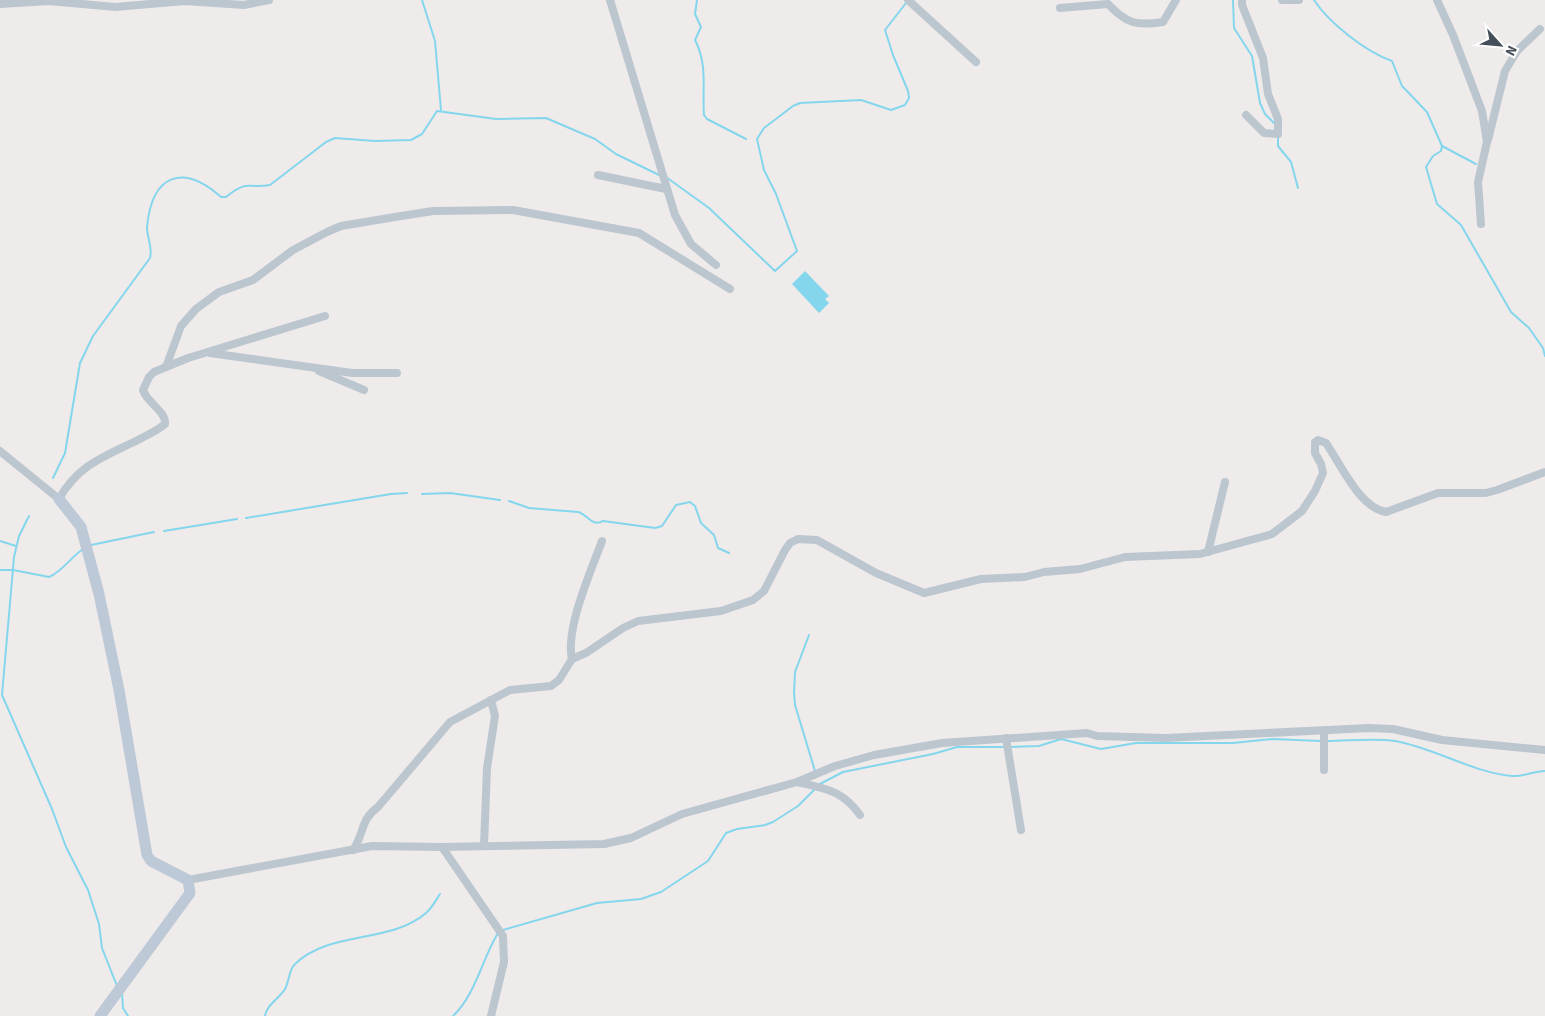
<svg xmlns="http://www.w3.org/2000/svg" width="1545" height="1016" font-family="'Source Sans 3',sans-serif">
<rect width="100%" height="100%" fill="#efebeb"/>
<path fill="#84d6ec" d="M805 271 829 296 825 299 829 303 819 313 792 284Z"/>
<g fill="none" stroke-linecap="round" stroke-linejoin="round">
<g stroke="#84d6ec" stroke-width="2">
<path d="M422 0 435 41 441 110"/>
<path d="M697 0 695 14 701 27 695 40C708 65 702 89 704 115L707 119 746 139"/>
<path d="M1233 0 1234 28 1252 56 1260 103 1265 114 1275 124"/>
<path d="M1314 0C1329 23 1366 52 1392 61L1402 86 1427 112 1442 146 1476 164"/>
<path d="M1278 136V146L1291 162 1298 188"/>
<path d="M1442 146 1441 151 1433 156 1426 167 1437 204 1461 225 1511 312 1529 328 1543 348 1545 356"/>
<path d="M666 177 709 208 775 271 797 251 776 194 764 170 757 139 764 128 793 106 800 103 861 100 891 110 905 105 909 98 908 91 893 55 885 30 906 3"/>
<path d="M53 478 65 453 80 363 93 336 150 258C153 248 147 238 147 227 152 174 183 163 221 197H226C248 179 247 189 270 185L326 142 335 138 375 141 411 140 422 134 437 111 496 119 546 118 595 139 616 154 659 175"/>
<path d="M422 494 450 493 500 500"/>
<path d="M509 501 529 508 578 512C589 515 591 527 603 521L655 528 662 526 676 505 690 502 695 506 701 523 714 535 718 548 729 553"/>
<path d="M29 516 19 536 14 557 2 695 52 809 66 847 88 890 99 924 102 948 117 986"/>
<path d="M246 518 391 494 407 493"/>
<path d="M164 531 237 519"/>
<path d="M0 541 16 546"/>
<path d="M91 545 154 532"/>
<path d="M0 570H13L49 577C62 572 71 557 83 549"/>
<path d="M809 635 795 672 794 693 795 705 815 771"/>
<path d="M1326 741C1349 741 1373 738 1395 741 1435 748 1471 772 1512 776 1524 777 1533 771 1545 771"/>
<path d="M1010 747 1039 746 1061 739 1101 749 1136 743H1233L1272 739 1321 741"/>
<path d="M818 785 843 772 933 754 957 747H1005"/>
<path d="M503 930 597 903 641 899 661 892 708 861 726 833 737 829 765 825 773 822 798 806 814 790"/>
<path d="M122 993 123 1008 128 1016"/>
<path d="M265 1016C267 1004 279 999 285 989 289 982 289 969 295 964 330 930 390 944 426 913 432 908 436 900 440 894"/>
<path d="M453 1016C476 994 482 959 498 933"/>
</g>
<g stroke="#bcc6cf" stroke-width="8">
<path d="M610 0 675 215 691 244 716 265"/>
<path d="M908 0 976 62"/>
<path d="M1242 0V5L1263 58 1268 94 1278 119V134L1264 133 1246 115"/>
<path d="M1282 0H1299"/>
<path d="M1437 0 1453 35 1482 111 1487 142 1478 182 1481 224"/>
<path d="M0 4 49 1 115 7 185 1 244 5 269 0"/>
<path d="M1060 8 1108 4C1127 24 1136 26 1163 22L1176 0"/>
<path d="M1488 140 1505 71 1517 51 1540 29"/>
<path d="M598 175 666 189"/>
<path d="M210 353 352 373H397"/>
<path d="M166 367 181 326 196 309 219 292 253 280 293 250 327 232 341 226 395 217 433 211 513 210 639 233 730 289"/>
<path d="M319 371 364 390"/>
<path d="M0 451 59 499C78 465 105 456 138 440 147 435 157 431 165 424 166 411 147 403 143 390L149 377 154 372 188 358 325 316"/>
<path d="M1208 552 1225 482"/>
<path d="M572 659C565 629 591 571 602 541"/>
<path d="M1006 738 1021 830"/>
<path d="M1324 770V731"/>
<path d="M797 782C826 789 842 790 860 815"/>
<path d="M484 846 487 768 495 716 491 700"/>
<path d="M442 847 503 936 504 962 491 1016"/>
<path d="M353 850C365 832 360 820 378 807L450 722 510 690 551 686 559 680 572 659 586 653 623 628 638 621 721 611 753 600 764 591 785 550 790 543 798 539 817 540 876 573 924 593 981 579 1025 577 1044 572 1080 569 1125 557 1200 554 1272 534 1302 511 1315 491 1323 473 1321 464 1315 453V442L1318 440 1326 443C1341 465 1360 508 1386 512L1438 493H1486L1497 490 1545 472"/>
<path d="M188 880 372 846 442 847 604 844 631 838 682 814 797 782 835 766 874 755 942 743 1087 733 1097 736 1166 738 1369 728 1393 729 1442 740 1545 750"/>
</g>
<path stroke="#bdc9d6" stroke-width="11" d="M59 499 81 527 99 594 119 690 147 855 151 861 188 880 190 893 100 1016"/>
</g>
<g transform="translate(1500 45) rotate(117)" stroke="#ffffff" stroke-width="4" paint-order="stroke">
<path d="M0-4L9 19L0 12L-9 19Z" fill="#444f59"/>
<text y="-8" font-size="14" font-weight="bold" text-anchor="middle" fill="#444f59">N</text>
</g>
</svg>
